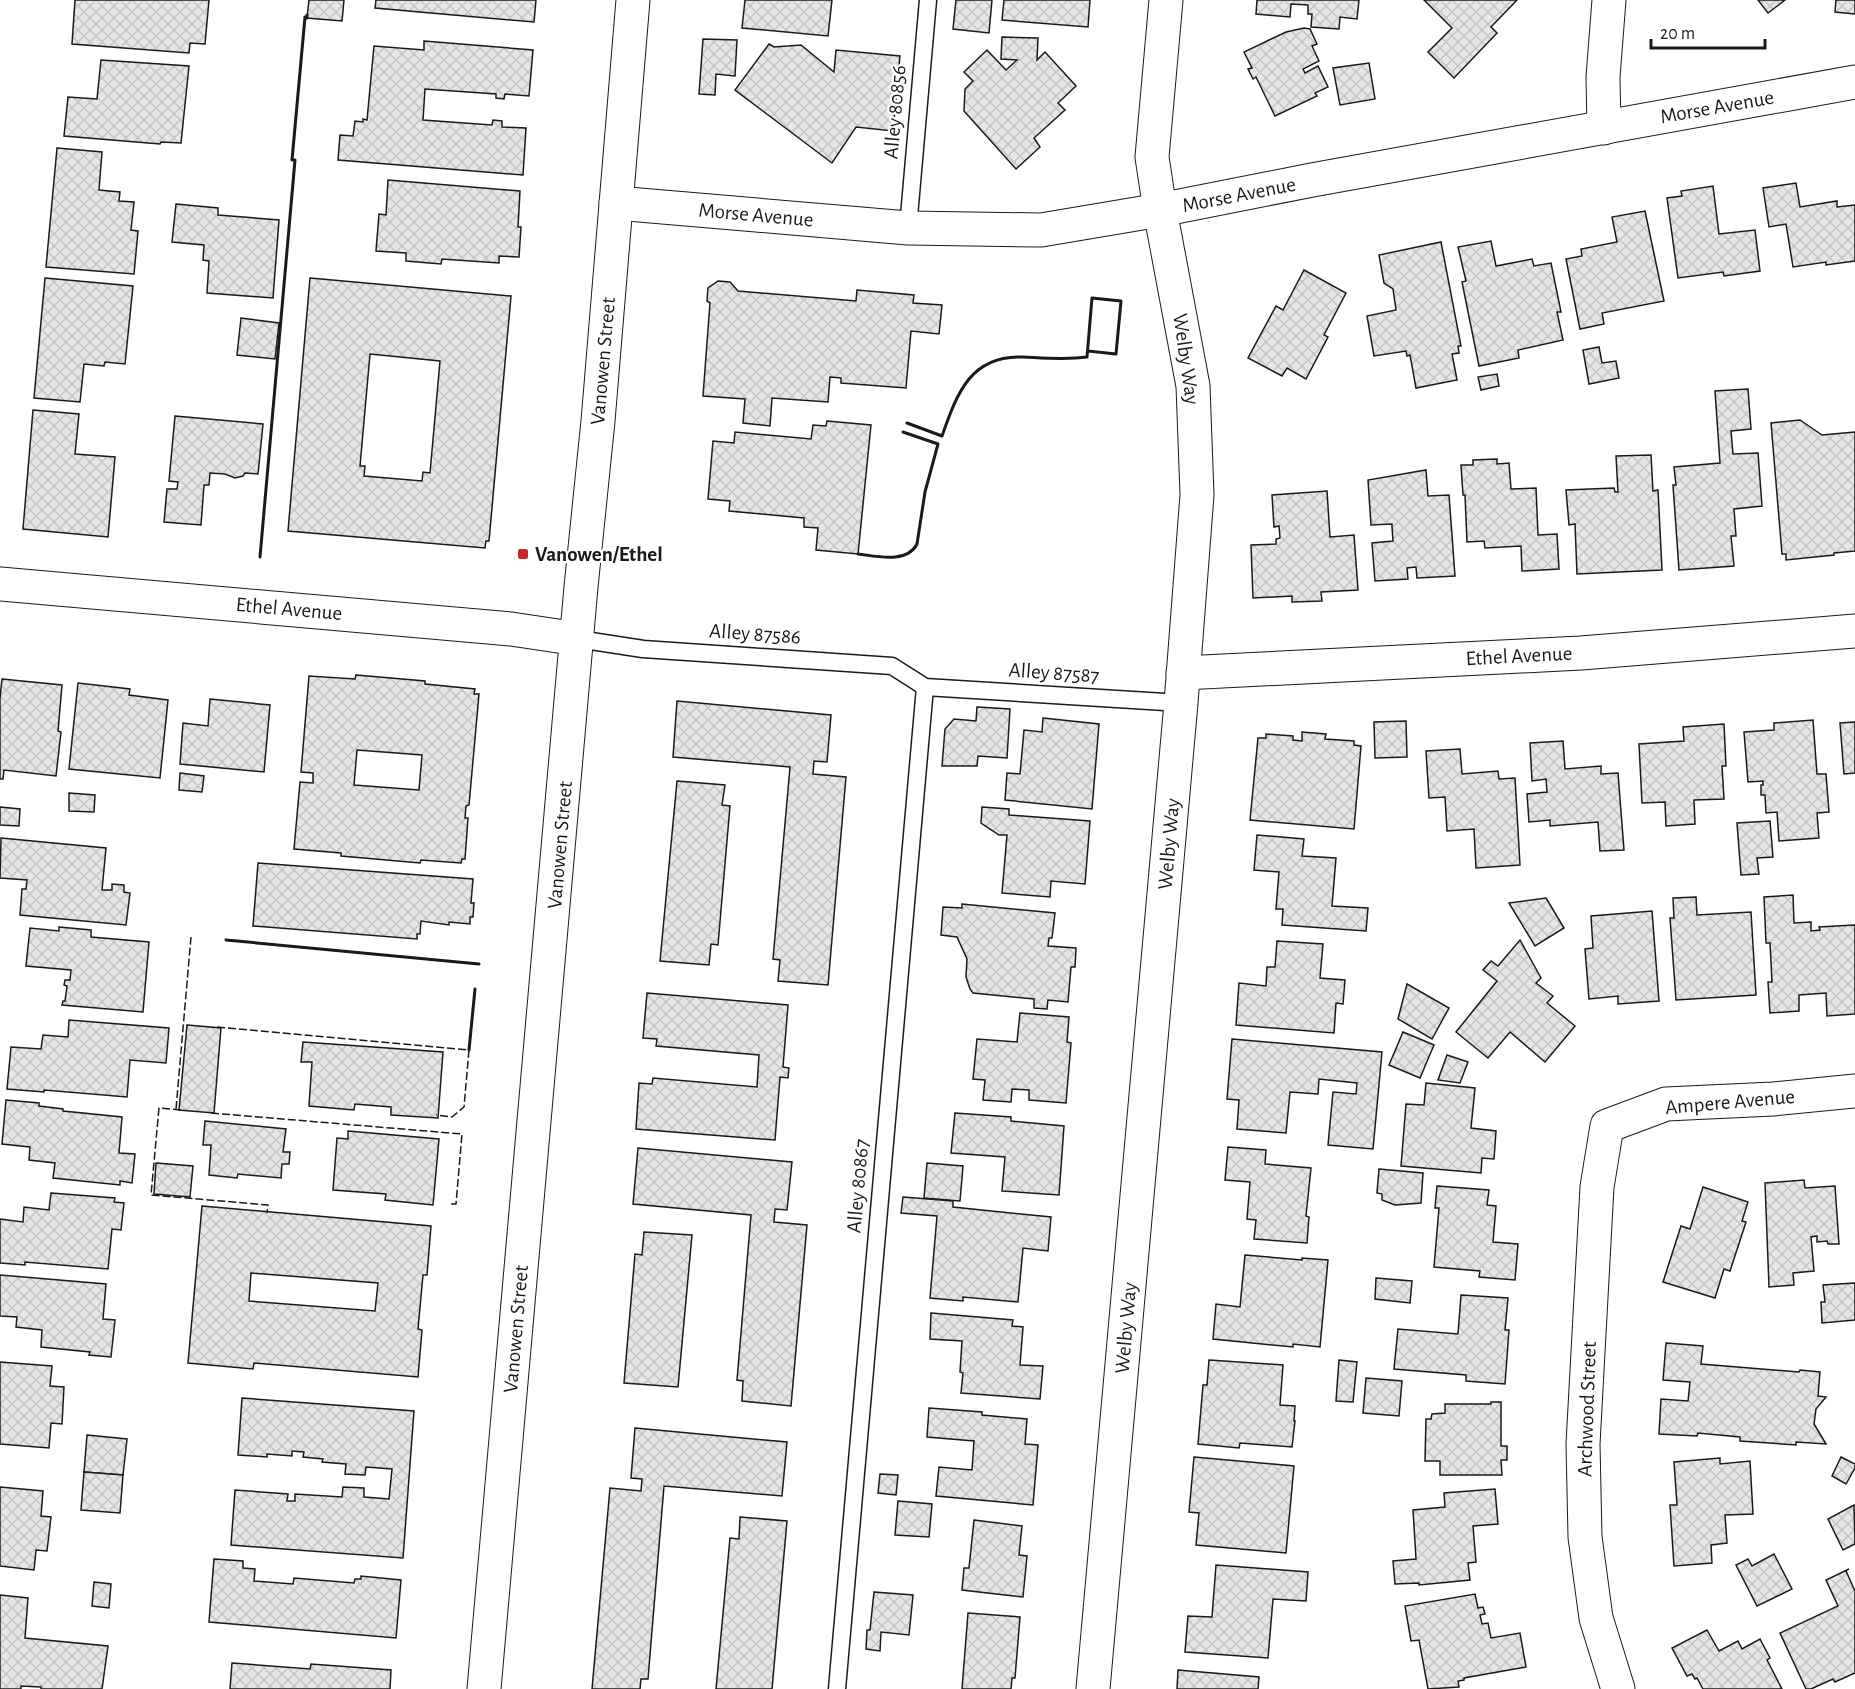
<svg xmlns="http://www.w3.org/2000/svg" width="1855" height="1689" font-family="'Alegreya Sans',sans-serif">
<defs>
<pattern id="building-cross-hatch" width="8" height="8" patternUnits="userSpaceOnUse" patternTransform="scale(1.5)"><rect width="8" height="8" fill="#e6e6e6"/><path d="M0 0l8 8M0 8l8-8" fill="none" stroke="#c5c5c5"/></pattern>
</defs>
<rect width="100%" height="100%" fill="#fff"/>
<g fill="url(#building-cross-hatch)" stroke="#1a1a1a" stroke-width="1.5" fill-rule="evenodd">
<path d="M75 0H209L205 44 190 43 189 53 72 44Z"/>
<path d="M309 0H344L342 21 307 18Z"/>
<path d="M376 0H536L534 22 375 8Z"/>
<path d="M745 0H832L828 36 742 28Z"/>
<path d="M956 0H992L989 33 953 29Z"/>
<path d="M1004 0H1090L1088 27 1002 20Z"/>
<path d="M1257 0H1359L1357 19 1340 17 1339 29 1311 27 1312 14H1308V5L1291 4 1290 17 1256 14Z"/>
<path d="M1424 0H1517L1491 27 1497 33 1454 78 1428 52 1452 28Z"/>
<path d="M1758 0H1785L1768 13Z"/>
<path d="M1836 0H1855V14L1835 12Z"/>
<path d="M1304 28 1310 29 1317 44 1312 46 1319 61 1303 69 1305 73 1318 66 1328 87 1315 93 1317 96 1275 116 1256 77 1253 79 1248 69 1252 68 1244 52 1286 32Z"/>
<path d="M1002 37 1038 38 1037 60 1045 52 1076 86 1058 103 1065 110 1034 138 1040 147 1016 169 964 111 965 89 973 81 964 72 987 50 1006 70 1017 60 1001 59Z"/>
<path d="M703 39 737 40 735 76 716 74 715 95 699 94Z"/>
<path d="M424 41 533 50 529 96 505 94 504 99 496 98V94L425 89 423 120 492 125 493 120 502 121V127L526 128 523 175 338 160 340 135 353 136 355 121 363 122V119L367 120 374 46 424 50Z"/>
<path d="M769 44 774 47 801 45 834 72 836 50 900 56 893 131 856 127 832 163 735 90Z"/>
<path d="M101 60 189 66 181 143 161 142 160 144 64 136 68 97 97 99Z"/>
<path d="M1369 63 1375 99 1340 105 1333 68Z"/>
<path d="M57 148 102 152 99 190 120 192 119 201 134 202 131 230 138 231 134 274 46 267Z"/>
<path d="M388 180 520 191 518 227H521L519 257 499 256V263L442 259 441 264 406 261V253L376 251 379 214 386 215Z"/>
<path d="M1796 183 1800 207 1837 201V207L1855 205V261L1826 265V262L1793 267 1786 224 1769 227 1763 188Z"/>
<path d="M1713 186 1719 234 1755 230 1760 271 1724 276 1723 272 1678 278 1667 198 1682 196 1681 191Z"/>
<path d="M176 204 218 208V215L279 220 273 298 207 293 209 261 203 260 204 245 172 242Z"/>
<path d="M1645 211 1664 301 1602 313 1604 324 1580 329 1566 259 1582 256 1581 249 1617 242 1612 217Z"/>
<path d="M1491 241 1496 266 1532 259 1534 266 1551 263 1561 312H1557L1563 340 1518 350 1519 358 1479 366 1462 282 1466 281 1458 247Z"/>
<path d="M1441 242 1461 346H1458L1459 353 1452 354 1457 380 1416 388 1410 355 1407 356 1406 351 1374 356 1367 316 1396 310 1393 289 1384 283 1379 255Z"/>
<path d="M1304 270 1346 293 1324 335 1328 337 1306 379 1287 368 1282 376 1248 358 1276 306 1283 310Z"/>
<path d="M45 278 133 286 125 364 105 362 104 366 84 364 80 402 34 398Z"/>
<path d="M310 278 511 296 489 541H486L485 548 288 531ZM370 354 440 361 430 473 423 472 422 481 364 476 365 466H360Z"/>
<path d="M718 281 730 282 738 291 856 301 857 290 914 295 913 303 942 305 939 334 911 331 906 388 841 383V378L830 377 828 402 772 398 770 426 743 423 745 399 703 396 710 303 707 301 708 288Z"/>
<path d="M241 318 279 323 275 359 237 355Z"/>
<path d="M1599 347 1602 363 1616 361 1619 378 1589 384 1583 350Z"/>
<path d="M1497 374 1499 386 1481 390 1478 377Z"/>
<path d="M1748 389 1751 429 1731 431 1733 454 1758 453 1762 506 1734 509 1736 536H1731L1734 566 1679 570 1673 485H1676L1674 467 1720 463 1715 391Z"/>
<path d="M33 410 79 414 75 454 115 457 108 537 23 529Z"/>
<path d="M175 416 263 424 258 474 245 473 243 476 235 478 225 474 210 473 209 485H204L201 525 164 522 167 489H177L178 482 169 481Z"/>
<path d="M1800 420 1822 435 1855 432V551L1834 553V555L1786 560V554H1782L1771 423Z"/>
<path d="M827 421 871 425 858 554 816 550 818 528 804 527V518L729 511 730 501 708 499 713 441 734 443 735 432 811 439 813 425 826 426Z"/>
<path d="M1651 455 1653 491 1658 490 1662 570 1577 574 1575 524 1569 525 1566 490 1614 488 1615 492H1618L1616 456Z"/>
<path d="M1497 459V464L1509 463 1511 489 1536 488 1538 535 1557 534 1559 569 1522 571 1521 546 1485 548 1484 541 1467 542 1465 495H1463L1461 465H1473V460Z"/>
<path d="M1426 470 1428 496 1449 495 1455 576 1417 578 1416 567 1407 568 1408 579 1375 581 1372 543 1393 541 1392 527V524L1371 525 1368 480Z"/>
<path d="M1327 491 1330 537 1354 535 1358 590 1321 592 1322 601 1292 602V596L1253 598 1251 545 1276 544V539L1280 538 1279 526 1274 527 1272 495Z"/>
<path d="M356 675 425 681V684L475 689 474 694H479L469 805 466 806 465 818H468L465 859H462L461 863 421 860 420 863 341 856V853L294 849 300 782 313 783V773L301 772 309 676 355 679ZM357 750 422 755 419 790 354 785Z"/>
<path d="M2 679 62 685 58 731 61 732 56 776 4 770 3 779H0V698Z"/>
<path d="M78 683 130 689 129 695 168 700 160 778 69 769Z"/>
<path d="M210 699 270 705 264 772 180 764 183 723 208 726Z"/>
<path d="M677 701 831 715 827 762 814 761 813 774 846 777 828 985 778 981 780 960 773 959 790 767 673 757Z"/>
<path d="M977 707 1010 709 1007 758 978 756 977 766H942L945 729 954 719 976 721Z"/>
<path d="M1043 718 1099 724 1092 809 1005 800 1007 773 1020 774 1024 730 1042 732Z"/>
<path d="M1813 720 1817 774H1826L1829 812 1817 813 1819 838 1779 841 1777 812 1766 813 1765 795H1761V785H1763V781L1748 782 1744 732 1774 730V723Z"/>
<path d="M1406 721 1407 757 1375 758 1374 722Z"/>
<path d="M1855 722V773L1844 774 1840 723Z"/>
<path d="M1724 724 1726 766H1722L1724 799 1694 800 1695 824 1666 826 1665 802 1642 803 1639 744 1684 741 1683 727Z"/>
<path d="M1302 732 1326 734 1325 739 1354 741V745L1361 746 1354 829 1250 820 1258 738H1266V734L1293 736V740L1302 741Z"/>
<path d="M1563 741 1565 769 1601 766V774L1618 773 1624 850 1600 851 1598 822 1550 826V820L1529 822 1527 794 1547 792 1546 779 1532 781 1530 743Z"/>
<path d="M1460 749 1462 774 1498 771 1499 779 1515 778 1520 865 1476 868 1474 829 1447 831 1445 797 1429 798 1426 751Z"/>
<path d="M180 773 204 776 202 792 179 790Z"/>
<path d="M677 781 725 785 722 805 730 806 718 945 711 944 709 965 660 961Z"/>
<path d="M69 793 95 795 94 812 69 811Z"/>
<path d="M0 807 20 809 19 826 0 825Z"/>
<path d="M982 807 1009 809V815L1090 821 1085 884 1051 881 1050 897 1002 893 1007 835H999L981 823Z"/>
<path d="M1770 821 1773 857 1757 858 1759 874 1741 875 1737 823Z"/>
<path d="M1257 835 1304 839 1302 856 1336 858 1332 906 1368 908 1366 931 1282 925 1283 909H1276L1279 872 1254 870Z"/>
<path d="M1 838 106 848 102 890H112V884L124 885V892L130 893 126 925 20 915 22 889H26L27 880 0 878Z"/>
<path d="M258 863 473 879 471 903H474L473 917H470V924L449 922V925L421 921 420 934H417V939L253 926Z"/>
<path d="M1793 895 1794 923 1811 922V931L1820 930 1819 927 1855 925V1014L1827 1016 1826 993 1799 995V1011L1770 1013 1768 982H1772L1770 943H1766L1764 897Z"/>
<path d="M1696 897 1697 915 1751 912 1756 995 1676 1000 1670 918H1674L1673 898Z"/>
<path d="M1546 898 1564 928 1535 946 1509 903Z"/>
<path d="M962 904 1055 913 1052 938H1049L1048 946 1076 948 1075 967H1071L1068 1002 1048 1000 1047 1009 1034 1008V999L973 993 970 989 966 977 967 959 957 937 941 935 943 907 962 908Z"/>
<path d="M1652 911 1659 1001 1618 1004V996L1589 999 1585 949 1593 948 1591 916Z"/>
<path d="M59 927 91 930V937L149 942 143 1012 62 1005 63 1001H65L67 986 64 985 65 980H70L71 970 26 966 30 928 59 931Z"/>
<path d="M1520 940 1541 978 1536 983 1553 996 1547 1003 1575 1026 1545 1062 1510 1032 1488 1058 1456 1032 1497 981 1483 970 1491 961 1498 966Z"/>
<path d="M1277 941 1323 944 1320 978 1345 980 1343 1004 1336 1003 1334 1033 1236 1025 1239 983 1266 986 1267 967H1275Z"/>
<path d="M1407 984 1449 1008 1432 1039 1398 1019Z"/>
<path d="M647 993 788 1005 783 1067 789 1068 788 1078 780 1077 775 1140 636 1129 639 1083 652 1084 653 1078 757 1087 759 1055 656 1046 657 1039 643 1038Z"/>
<path d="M1020 1013 1069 1017 1067 1042 1071 1043 1066 1103 1029 1100V1090L1012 1089 1011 1102 983 1100 985 1080 973 1079 977 1039 1017 1042Z"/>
<path d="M69 1020 169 1028 166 1063 130 1060 127 1097 44 1090V1092L7 1089 11 1047 41 1049 43 1035 68 1037Z"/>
<path d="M187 1025 221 1028 214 1113 179 1110Z"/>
<path d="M1403 1032 1434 1045 1420 1078 1389 1065Z"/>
<path d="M1232 1039 1382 1052 1373 1149 1328 1145 1333 1092 1356 1094 1357 1083 1319 1079 1318 1094 1290 1092 1286 1133 1237 1129 1239 1100 1227 1099Z"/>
<path d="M303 1042 443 1052 438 1118 391 1115V1107L355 1104 354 1110 309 1106 312 1062H301Z"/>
<path d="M1447 1055 1468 1062 1460 1083 1438 1080Z"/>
<path d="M1426 1083 1475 1088 1471 1128 1496 1131 1494 1159 1482 1158 1481 1173 1401 1166 1406 1104 1424 1105Z"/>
<path d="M6 1100 39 1103V1106L63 1109V1111L122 1117 119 1153 135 1154 132 1183 120 1181V1185L53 1178 55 1163 29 1160 30 1147 2 1144Z"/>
<path d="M955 1113 1011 1117V1121L1064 1126 1059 1195 1002 1191 1005 1157 951 1153Z"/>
<path d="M205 1121 286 1129 283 1152H290L289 1164H282L281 1178 238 1174 237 1178 209 1175 211 1145H203Z"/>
<path d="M348 1131 439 1139 433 1205 385 1200 386 1194 333 1190 337 1138 348 1139Z"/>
<path d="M1228 1147 1266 1150 1265 1164 1311 1168 1306 1216 1309 1217 1307 1243 1254 1239 1256 1220 1247 1219 1250 1182 1225 1180Z"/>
<path d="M638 1148 792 1162 787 1210 775 1209 774 1222 807 1225 791 1406 742 1401 743 1381 737 1380 751 1215 633 1204Z"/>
<path d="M156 1163 193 1166 190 1197 154 1194Z"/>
<path d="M927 1163 963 1166 960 1201 924 1198Z"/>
<path d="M1379 1169 1423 1173 1421 1203 1395 1205 1382 1200V1194L1377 1193Z"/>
<path d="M1804 1180 1805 1188 1835 1186 1839 1244H1828L1827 1241 1817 1242V1236L1811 1237 1814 1271 1793 1273 1794 1285 1769 1287 1765 1183Z"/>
<path d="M1437 1186 1489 1190 1487 1205 1496 1206 1493 1242 1518 1244 1515 1280 1479 1277 1480 1271 1434 1267 1439 1208H1435Z"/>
<path d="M1703 1187 1748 1202 1742 1221 1746 1222 1730 1271 1724 1269 1715 1298 1663 1282 1681 1226 1690 1229Z"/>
<path d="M51 1193 115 1198 114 1202 124 1203 121 1230 112 1229 108 1269 25 1262V1265L0 1263V1219L23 1222 24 1207 49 1210Z"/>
<path d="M903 1197 953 1201V1207L1051 1217 1048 1251 1023 1248 1018 1302 963 1297V1301L930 1298 937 1216 901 1213Z"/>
<path d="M202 1206 431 1226 427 1275H423L418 1329 422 1330 418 1377 254 1363 253 1369 188 1363ZM251 1273 378 1283 375 1311 249 1301Z"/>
<path d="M644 1232 692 1235 678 1387 624 1383 635 1254 642 1255Z"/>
<path d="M1245 1255 1302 1260V1258L1328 1260 1320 1347 1293 1344V1347L1213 1339 1216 1304 1240 1307Z"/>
<path d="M0 1275 106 1284 103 1319 115 1320 111 1357 89 1355 90 1352 41 1347 42 1330 16 1327 17 1317 0 1316Z"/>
<path d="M1376 1278 1412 1281 1410 1303 1375 1299Z"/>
<path d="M1855 1283V1320L1822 1323 1821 1302H1825L1823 1285Z"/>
<path d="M1461 1295 1508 1298 1505 1330H1509L1505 1384 1466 1381V1375L1394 1369 1398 1329 1458 1334Z"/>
<path d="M931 1313 1013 1320 1012 1326 1023 1327 1020 1365 1043 1366 1040 1399 961 1393 963 1373 960 1372 962 1341 930 1339Z"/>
<path d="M1666 1343 1703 1346 1701 1364 1799 1372 1800 1370 1820 1372 1818 1396 1826 1397 1816 1409 1814 1424 1826 1444 1796 1442V1445L1740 1441V1437L1698 1433 1697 1436 1659 1434 1661 1399 1688 1401 1690 1382 1663 1380Z"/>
<path d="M1209 1360 1283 1365 1280 1405 1295 1406 1294 1421H1295L1292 1447 1240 1443 1239 1448 1198 1444 1203 1385H1207Z"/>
<path d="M1339 1360 1357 1362 1353 1402 1336 1401Z"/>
<path d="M0 1362 52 1366 50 1386 64 1387 62 1424 51 1423 49 1448 0 1444Z"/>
<path d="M1366 1378 1402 1381 1399 1416 1363 1413Z"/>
<path d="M242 1398 414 1411 403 1558 231 1545 235 1490 288 1494 287 1501H295V1494L342 1497 343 1487 364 1488V1497L389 1499 392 1469 366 1467 365 1475 345 1474 346 1464 322 1462 323 1459 303 1457 304 1452 292 1451V1456L267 1454V1457L238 1455Z"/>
<path d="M1491 1402H1501V1446H1507V1460H1501L1502 1475H1440V1461H1425L1426 1419H1431L1432 1414 1445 1413V1404H1491Z"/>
<path d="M929 1408 982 1412V1415L1027 1419 1025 1444 1038 1445 1033 1505 936 1496 939 1467 972 1470 974 1441 927 1437Z"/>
<path d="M635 1428 787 1442 782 1496 664 1486 648 1679H641L640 1689H592L610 1488 641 1491 642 1479 631 1478Z"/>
<path d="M87 1435 127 1439 123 1475 84 1472Z"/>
<path d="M1194 1457 1294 1466 1286 1553 1196 1545 1199 1513 1189 1512Z"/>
<path d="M1841 1457 1855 1464V1468L1846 1484 1832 1476Z"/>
<path d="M1720 1458V1464L1750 1461 1753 1514 1725 1515 1727 1543 1711 1545 1712 1563 1674 1566 1670 1505H1677L1674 1462Z"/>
<path d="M84 1472 123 1475 120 1513 81 1510Z"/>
<path d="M880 1474 898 1475 896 1495 878 1493Z"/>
<path d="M0 1487 43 1491 41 1516 51 1517 47 1551 36 1550 34 1570 0 1566Z"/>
<path d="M1495 1489 1498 1524 1473 1526 1476 1562 1468 1563 1470 1580 1419 1585V1583L1395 1584 1393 1561 1416 1559 1413 1510 1445 1507 1444 1493Z"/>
<path d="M898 1501 932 1504 929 1537 895 1535Z"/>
<path d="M1854 1505 1855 1544 1843 1550 1828 1519Z"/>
<path d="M740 1517 787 1521 772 1689H716L730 1538 739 1539Z"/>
<path d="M974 1520 1022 1526 1019 1555 1027 1556 1023 1597 962 1590 964 1568H969Z"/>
<path d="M1774 1554 1792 1589 1757 1606 1736 1565 1748 1559 1752 1566Z"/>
<path d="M214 1559 243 1561V1568L255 1569 254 1581 293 1584 294 1578 354 1583 355 1579H361V1576L401 1580 396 1638 209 1622Z"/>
<path d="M1216 1565 1308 1572 1306 1601 1273 1599 1268 1658 1185 1652 1188 1616 1212 1617Z"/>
<path d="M1849 1569 1846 1571 1855 1591V1673L1835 1682 1833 1679 1811 1689H1806L1780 1633 1838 1606 1826 1580Z"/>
<path d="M94 1582 111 1584 109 1608 92 1606Z"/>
<path d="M874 1592 913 1595 909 1635 881 1632 880 1651 866 1649 867 1630H870Z"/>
<path d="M1475 1594 1478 1608 1483 1607 1485 1614 1480 1615 1482 1624 1488 1623 1491 1638 1520 1633 1526 1667 1464 1678V1680L1458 1681 1459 1687 1428 1689 1419 1640 1411 1641 1405 1606Z"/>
<path d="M0 1595 28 1598 25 1638 108 1646 102 1689H41V1687L21 1686V1689H0Z"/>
<path d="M968 1613 1020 1617 1015 1678H1012L1011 1689H962Z"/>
<path d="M1707 1630 1719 1651 1738 1641 1742 1649 1760 1639 1770 1658 1767 1660 1782 1689H1703L1697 1678 1695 1679 1692 1674 1687 1676 1672 1648Z"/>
<path d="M232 1663 310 1669 311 1664 391 1670 390 1689H230Z"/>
<path d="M1178 1670 1259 1677 1258 1689H1177Z"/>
</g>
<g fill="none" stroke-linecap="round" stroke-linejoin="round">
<defs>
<g id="service">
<path d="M908 228 928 0"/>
<path d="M578 639 643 649 892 666 925 687 1181 703"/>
<path d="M837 1689 925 687"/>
</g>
<g id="minor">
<path d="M1604 128 1603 77 1609 0"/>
<path d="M1183 673 1581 653 1855 631"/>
<path d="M1093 1689 1181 703 1197 495 1193 386 1160 210 1152 157 1166 0"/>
<path d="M1618 1689 1596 1618 1585 1537 1583 1444 1597 1187 1607 1126 1666 1104 1773 1099 1855 1091"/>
</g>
<g id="tertiary">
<path d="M616 203 908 228 1041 230 1160 210 1312 180 1855 82"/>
<path d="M0 584 511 629 578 639"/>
</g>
<path id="secondary" d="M484 1689 581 587 598 421 633 0"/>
</defs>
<use href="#service" stroke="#1a1a1a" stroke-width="19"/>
<use href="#minor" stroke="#1a1a1a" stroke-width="35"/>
<use href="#tertiary" stroke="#1a1a1a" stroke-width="35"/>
<use href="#secondary" stroke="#1a1a1a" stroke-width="35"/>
<use href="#service" stroke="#fff" stroke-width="16"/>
<use href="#minor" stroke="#fff" stroke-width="33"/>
<use href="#tertiary" stroke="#fff" stroke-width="33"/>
<use href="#secondary" stroke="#fff" stroke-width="33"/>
<g stroke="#1a1a1a" stroke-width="1.5" stroke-dasharray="8 3" stroke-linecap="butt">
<path d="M217 1027 469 1050 464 1107 452 1117 436 1115"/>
<path d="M176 1109 191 937"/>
<path d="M181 1110 159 1108 151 1195 268 1205 267 1213"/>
<path d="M211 1113 462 1134 456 1204H451"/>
</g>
<g stroke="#1a1a1a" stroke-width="3">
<path d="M907 423 942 436C957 394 970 355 1023 357 1044 358 1066 360 1087 357L1092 298 1121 301 1116 354 1088 351"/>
<path d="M858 554C876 556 907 564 917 544L925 492 938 444 903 432"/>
<path d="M260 557 295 160H292L305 17 307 18V15"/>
<path d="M226 940 479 964"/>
<path d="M469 1050 475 989"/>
</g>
</g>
<rect fill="#c62828" stroke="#fff" stroke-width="2" x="517" y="548" width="12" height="12" rx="3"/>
<g text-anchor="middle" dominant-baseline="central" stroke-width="4.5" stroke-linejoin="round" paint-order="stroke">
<g font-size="21" fill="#1a1a1a" stroke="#fff">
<text transform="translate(1717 107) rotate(-10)">Morse Avenue</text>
<text transform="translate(895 112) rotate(-85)">Alley 80856</text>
<text transform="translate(1239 195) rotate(-11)">Morse Avenue</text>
<text transform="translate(756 215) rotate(5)">Morse Avenue</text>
<text transform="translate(1186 359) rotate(82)">Welby Way</text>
<text transform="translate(603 361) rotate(-85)">Vanowen Street</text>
<text transform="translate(289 609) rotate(5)">Ethel Avenue</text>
<text transform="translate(755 634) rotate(4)">Alley 87586</text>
<text transform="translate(1519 656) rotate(-3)">Ethel Avenue</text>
<text transform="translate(1054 673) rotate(4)">Alley 87587</text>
<text transform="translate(1169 844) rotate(-85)">Welby Way</text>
<text transform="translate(560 845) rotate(-85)">Vanowen Street</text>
<text transform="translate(1730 1102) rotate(-5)">Ampere Avenue</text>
<text transform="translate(858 1186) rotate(-85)">Alley 80867</text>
<text transform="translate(1126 1328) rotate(-85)">Welby Way</text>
<text transform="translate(516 1329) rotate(-85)">Vanowen Street</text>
<text transform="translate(1587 1409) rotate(-88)">Archwood Street</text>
</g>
<g font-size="21" font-weight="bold" fill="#1a1a1a" stroke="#fff" text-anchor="start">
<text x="535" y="554">Vanowen/Ethel</text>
</g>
</g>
<path d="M1651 39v9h114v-9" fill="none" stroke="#1a1a1a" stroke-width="3"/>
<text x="1660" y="39" font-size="18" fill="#1a1a1a" stroke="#ffffff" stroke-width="4.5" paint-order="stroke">20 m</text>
</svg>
